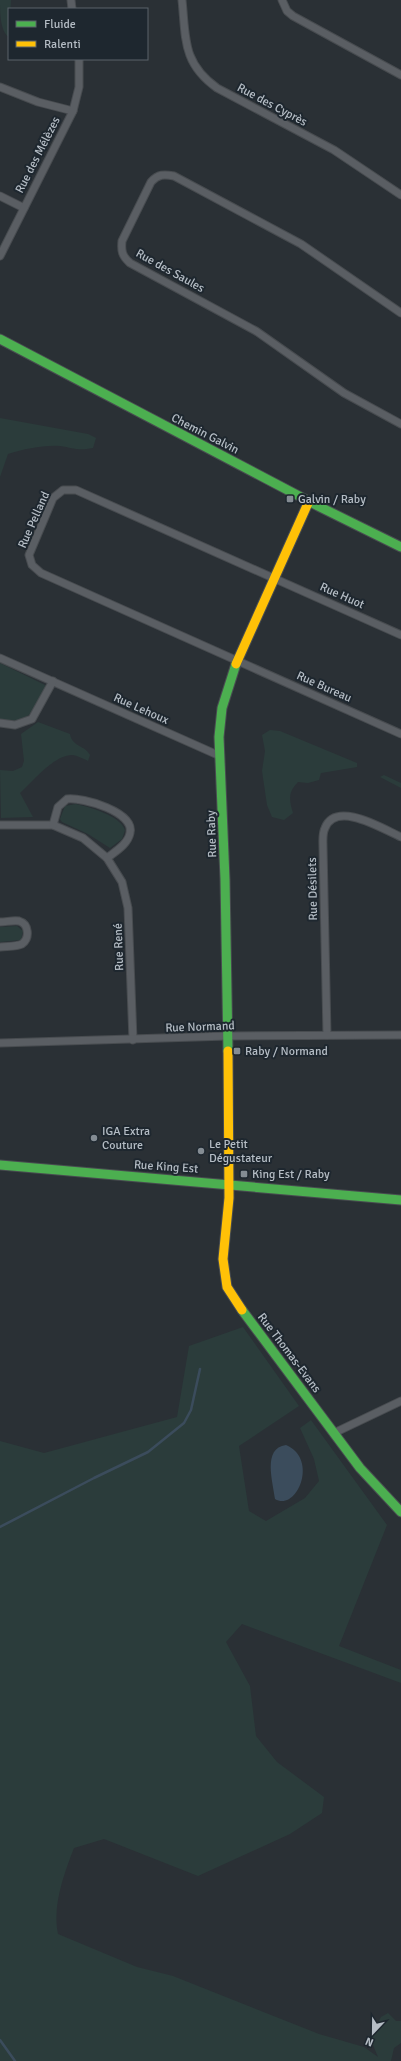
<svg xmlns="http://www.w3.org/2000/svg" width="401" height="2061" font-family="Signika,sans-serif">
<rect width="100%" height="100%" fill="#2a3035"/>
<g fill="#2b3c3b">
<path d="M0 0H11L9 37C0 32 0 12 0 0Z"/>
<path d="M0 418 88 434 96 438 93 448C77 451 74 448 60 446 42 445 25 449 8 454L0 477Z"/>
<path d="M0 663 45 685C45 691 42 695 40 700 31 718 19 724 0 719Z"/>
<path d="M38 722 70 734C72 747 85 745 90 755L88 761C84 759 78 756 73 755 55 754 33 781 20 793L33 817 1 818 0 770 13 771 22 767 24 761 21 734Z"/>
<path d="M270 730 280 731 357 763V767L321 773 319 780 308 783 298 782C288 792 289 800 293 813L284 820 272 817 267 805 262 771 265 751 262 735Z"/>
<path d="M384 775 401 783V788L380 777Z"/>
<path d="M76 804C89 807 121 816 125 830L122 839 110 848 88 834 62 822 60 819 65 806Z"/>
<path d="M17 926 23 931 21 940 0 942V927Z"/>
<path d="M243 1327 299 1406 239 1446 249 1511 266 1521 305 1498 319 1481 314 1459 300 1428 311 1420 387 1525 339 1646 401 1670V1683L242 1624 226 1642 250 1686 256 1736 277 1762 324 1797 322 1813 290 1834 198 1876 104 1839 74 1848C64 1874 52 1906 58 1934L137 1967 173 1976 319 2034 364 2047 378 2057 370 2038 381 2017 388 2013 396 2021H401V2043L394 2048 391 2061H0V1441L44 1453 177 1417 189 1346Z"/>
</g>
<path fill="#3b4c5c" d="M286 1445C319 1459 297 1512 275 1499 273 1482 262 1448 286 1445Z"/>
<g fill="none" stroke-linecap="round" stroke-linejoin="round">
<g stroke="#3b4c5c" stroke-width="2.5">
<path d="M0 1527 94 1478 148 1452 184 1423 191 1410 200 1369"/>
<path d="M0 2040 15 2061"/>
</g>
<defs>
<g id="street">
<path d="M71 0 72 9"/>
<path d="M182 0C186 38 182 63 217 88L334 150 401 195"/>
<path d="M282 0 287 11 293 16 401 75"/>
<path d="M0 87 38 102 73 111"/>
<path d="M0 196 24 208"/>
<path d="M0 256 73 111 79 87V59"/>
<path d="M401 313 301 244 174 176C164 174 158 174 151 182L122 241C121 251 122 256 130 263L256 331 344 393 401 424"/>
<path d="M401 635 76 490H63L53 498 29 555 32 565 41 573 401 734"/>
<path d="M0 658 220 756"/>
<path d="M0 723 15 725 32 719 53 681"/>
<path d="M0 825H53L83 838 107 858 122 882 128 908 133 1040"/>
<path d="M53 825 58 807 67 799C83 797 135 812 130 833 128 844 116 851 107 858"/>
<path d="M0 922C6 922 13 920 19 921 29 924 30 938 22 944 16 947 7 946 0 947"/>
<path d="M327 1035 323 847C323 841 322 834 325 828 336 800 383 829 401 837"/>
<path d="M0 1043 228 1036 401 1035"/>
<path d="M334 1433 401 1401"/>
</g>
<g id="fast">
<path d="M0 339 318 506 401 547"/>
<path d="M228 1051 225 879 219 737 222 708 236 664"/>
<path d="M0 1165 401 1200"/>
<path d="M242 1310 360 1468 401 1512"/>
</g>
<g id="slow">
<path d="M236 664 309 501"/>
<path d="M228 1051 229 1198 223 1259 227 1287 242 1310"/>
</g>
</defs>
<use href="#street" stroke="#484c50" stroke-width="9"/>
<use href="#fast" stroke="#484c50" stroke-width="11"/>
<use href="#slow" stroke="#484c50" stroke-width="11"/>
<use href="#street" stroke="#5a5e63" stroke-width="7"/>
<use href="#fast" stroke="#4caf50" stroke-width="9"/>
<use href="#slow" stroke="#ffc107" stroke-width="9"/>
</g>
<g fill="#848c93" stroke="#1e272f" stroke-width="1.5">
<rect x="286" y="495" width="8" height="8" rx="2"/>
<rect x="233" y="1047" width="8" height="8" rx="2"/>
<circle cx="94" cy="1138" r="4"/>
<circle cx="201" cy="1151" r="4"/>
<rect x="240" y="1170" width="8" height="8" rx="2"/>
</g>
<g text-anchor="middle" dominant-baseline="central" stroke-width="4" stroke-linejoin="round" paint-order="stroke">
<g font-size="12" fill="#b5bdc5" stroke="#1e272f">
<text transform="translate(272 105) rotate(28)">Rue des Cyprès</text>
<text transform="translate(38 155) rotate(-63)">Rue des Mélèzes</text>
<text transform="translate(170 271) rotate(29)">Rue des Saules</text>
<text transform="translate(205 434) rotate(27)">Chemin Galvin</text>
<text transform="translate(34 520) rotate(-66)">Rue Pelland</text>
<text transform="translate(342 596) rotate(24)">Rue Huot</text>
<text transform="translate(324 687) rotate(24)">Rue Bureau</text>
<text transform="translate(141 709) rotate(24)">Rue Lehoux</text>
<text transform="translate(212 834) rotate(-92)">Rue Raby</text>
<text transform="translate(313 889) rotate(-91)">Rue Désilets</text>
<text transform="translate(119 947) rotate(-92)">Rue René</text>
<text transform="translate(200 1027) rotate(-2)">Rue Normand</text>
<text transform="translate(166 1167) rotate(4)">Rue King Est</text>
<text transform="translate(289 1353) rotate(53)">Rue Thomas-Evans</text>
</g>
<g font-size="12" fill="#b5bdc5" stroke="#1e272f" text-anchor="start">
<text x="298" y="499">Galvin / Raby</text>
<text x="245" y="1051">Raby / Normand</text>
<text x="102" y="1131">IGA Extra<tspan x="102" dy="14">Couture</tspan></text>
<text x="209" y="1144">Le Petit<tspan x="209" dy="14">Dégustateur</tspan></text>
<text x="252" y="1174">King Est / Raby</text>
</g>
</g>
<rect x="8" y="8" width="140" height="52" fill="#1e272f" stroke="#5a636b"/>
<rect x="16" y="21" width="20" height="6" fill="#4caf50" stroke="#5a636b"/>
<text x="44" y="28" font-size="12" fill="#b5bdc5">Fluide</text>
<rect x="16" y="41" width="20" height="6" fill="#ffc107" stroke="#5a636b"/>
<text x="44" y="48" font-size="12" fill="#b5bdc5">Ralenti</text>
<g transform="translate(373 2033) rotate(202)" stroke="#1e272f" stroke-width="3" paint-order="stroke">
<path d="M0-3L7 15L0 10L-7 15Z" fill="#b5bdc5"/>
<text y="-6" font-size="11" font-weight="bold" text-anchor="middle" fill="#b5bdc5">N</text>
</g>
</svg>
